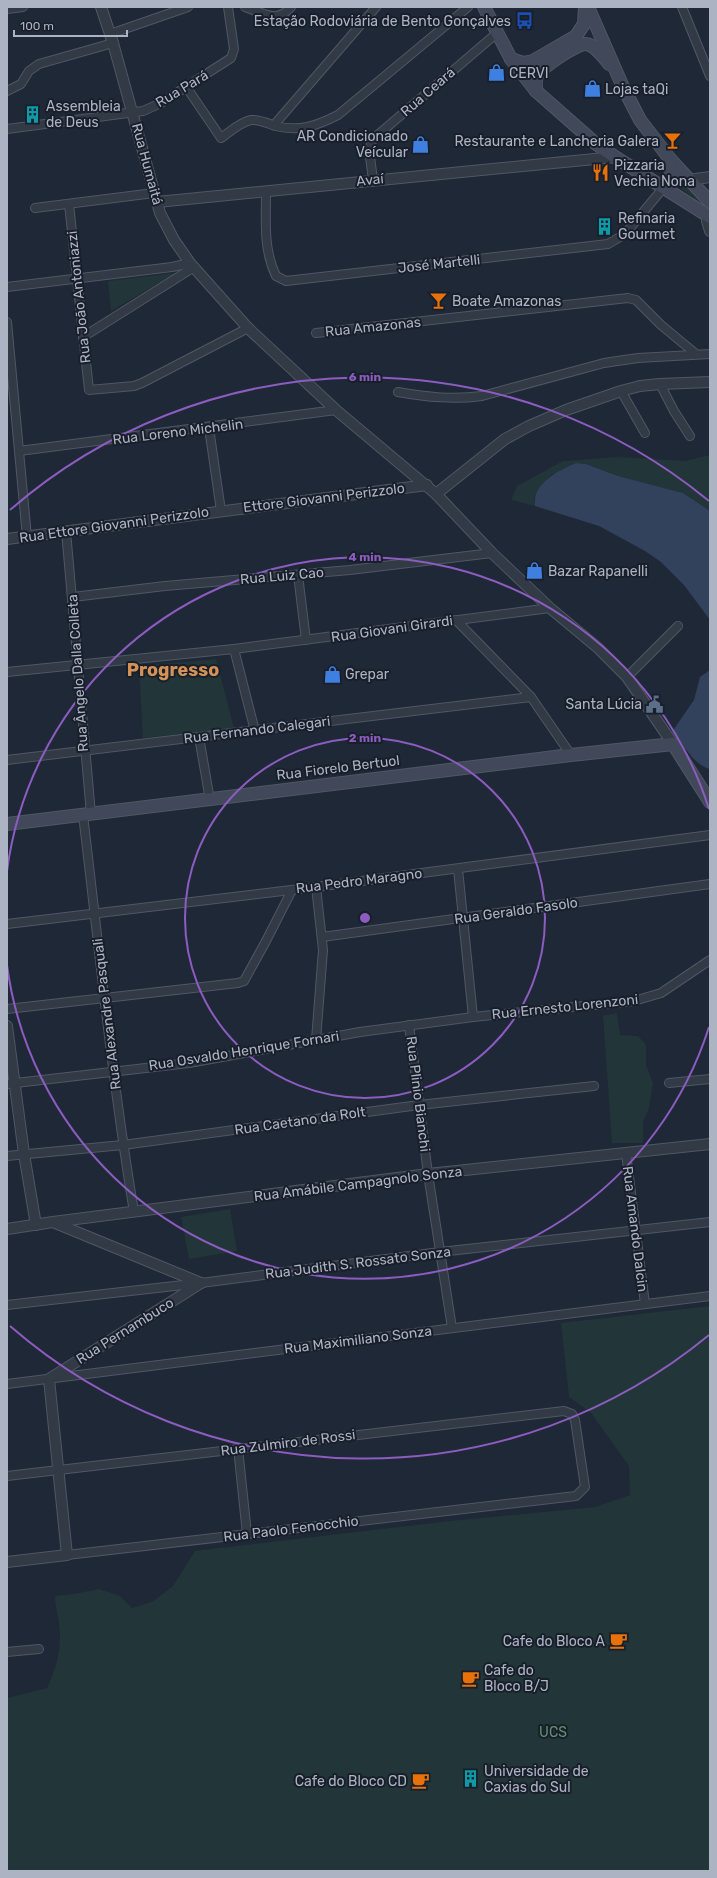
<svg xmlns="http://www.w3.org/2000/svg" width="717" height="1878" font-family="Rubik,sans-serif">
<rect width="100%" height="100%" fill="#1f2836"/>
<g fill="#223538">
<path d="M679 173 703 201 699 202 674 183 672 179Z"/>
<path d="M176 273 111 311 108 281Z"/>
<path d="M710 455V511L683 493 618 476 586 464 576 463 550 476 541 485 534 498 535 506 511 500 517 486 563 461 617 457 685 461Z"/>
<path d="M216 659 234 728 143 738 139 666Z"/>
<path d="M617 1013 620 1035 638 1036 646 1045V1065L653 1083 649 1108 643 1122V1143H612L603 1016Z"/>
<path d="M230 1209 237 1251 189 1259 181 1217Z"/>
<path d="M710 1306V1871H7V1698L47 1688C57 1667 62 1647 59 1624 58 1614 55 1605 55 1596L74 1594 99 1589 120 1596 132 1608 152 1602 173 1586 195 1551 450 1521 595 1507 630 1495 629 1466 591 1413 569 1397 561 1323Z"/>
</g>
<g fill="#32425d">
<path d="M576 463 586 464 618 476 683 493 710 511V620L684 585 661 562 645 551 599 526 535 506C532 483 558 471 576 463Z"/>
<path d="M710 670V769C693 765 684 744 672 732L694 700 700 677Z"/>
</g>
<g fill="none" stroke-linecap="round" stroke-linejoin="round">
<defs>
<g id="minor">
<path d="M245 7C263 13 277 24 291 7"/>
<path d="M682 7 710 76"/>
<path d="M7 9 23 7"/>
<path d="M110 34 188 7"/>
<path d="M187 88 221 138C230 132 240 122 251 120 259 119 267 123 275 126 300 132 316 126 338 115L468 7"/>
<path d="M7 91 21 84 29 71 39 64 113 43"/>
<path d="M274 125 376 7"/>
<path d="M7 129 143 111 161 103 231 58 234 49 228 7"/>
<path d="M373 180 369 149 373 139 497 33"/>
<path d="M266 191C266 220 263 249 276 276L286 281 608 244 625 234 664 187"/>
<path d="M69 204 89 390 134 386 142 383 248 328"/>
<path d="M35 208 154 193"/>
<path d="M7 287 172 267 190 263"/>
<path d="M7 322 27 537"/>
<path d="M316 333 628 298 636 300 661 325 696 354"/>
<path d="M83 337 194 267"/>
<path d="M660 384 674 411 690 436"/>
<path d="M621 391 645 433"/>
<path d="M398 392C427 397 453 400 482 396L604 363 638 358 710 354"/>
<path d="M209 428 221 511"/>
<path d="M19 451 336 410"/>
<path d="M66 531 91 814"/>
<path d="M298 575 306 640"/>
<path d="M73 597 165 586 350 570 492 553"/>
<path d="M456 620 531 697 571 755"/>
<path d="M234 649 255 731"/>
<path d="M7 672 234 649 550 608"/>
<path d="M627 677 678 626"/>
<path d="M199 737 210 800"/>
<path d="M7 760 531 697"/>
<path d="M83 815C99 947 112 1080 134 1212"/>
<path d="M458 869 473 1017"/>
<path d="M7 924 316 887 710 835"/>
<path d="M322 937 710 884"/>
<path d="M7 1009 238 983 244 981 266 941 292 890"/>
<path d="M409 1025 428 1174 452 1328"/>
<path d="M316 1040 323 950 316 887"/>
<path d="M669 1083 710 1079"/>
<path d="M7 1084 189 1063 360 1032 473 1017 634 1001 661 993 710 960"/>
<path d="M626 1153 645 1304"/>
<path d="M7 1156 123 1145 419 1105 594 1086"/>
<path d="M7 1305 201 1283 440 1252 710 1222"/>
<path d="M7 1384 710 1296"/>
<path d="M238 1448 247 1534"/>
<path d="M7 1476 564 1411 572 1414 575 1420 585 1487 576 1496 67 1555"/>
<path d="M7 1652 39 1649"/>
</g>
<g id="tertiary">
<path d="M101 7 113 43 160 213 174 240 190 263 248 328 336 410 436 494 492 553 550 608 598 648 627 677 673 744"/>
<path d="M689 180 710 177"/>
<path d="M157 202 615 157"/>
<path d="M710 216 707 221 710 231"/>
<path d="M436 494 505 439 529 426 566 410 621 391 640 386 660 384 710 382"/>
<path d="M7 539 427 485"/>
<path d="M7 1026 24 1154 36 1225"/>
<path d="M55 1223 201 1283"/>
<path d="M7 1229 53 1222 428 1174 710 1144"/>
<path d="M7 1562 67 1555 49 1379 201 1283"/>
</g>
<g id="secondary">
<path d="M484 7 511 59 536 91 595 143 615 157 710 217"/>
<path d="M588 7 623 87 640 120 670 159 710 202"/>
<path d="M511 59 523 63 533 61 576 36 584 24 585 7"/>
<path d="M536 91C536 86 535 80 537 76 540 68 578 43 586 44 596 45 603 57 609 64"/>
<path d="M664 187 671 174 670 159"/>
<path d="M7 824 571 755 673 744 710 802"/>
</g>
</defs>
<use href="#minor" stroke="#505764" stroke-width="10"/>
<use href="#tertiary" stroke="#505764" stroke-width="12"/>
<use href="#secondary" stroke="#505764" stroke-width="14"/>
<use href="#minor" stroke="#323a46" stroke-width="8"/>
<use href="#tertiary" stroke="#323a46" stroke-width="10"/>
<use href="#secondary" stroke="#404859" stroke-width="12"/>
</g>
<g fill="none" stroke="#8c5cc0" stroke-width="2">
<circle cx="365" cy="918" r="180"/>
<path d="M709 1027A361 361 0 0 1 7 965M7 871A361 361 0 0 1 709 809"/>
<path d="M709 1335A541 541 0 0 1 10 1326M10 510A541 541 0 0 1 709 501"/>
</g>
<defs>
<symbol id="bus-bare" viewBox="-9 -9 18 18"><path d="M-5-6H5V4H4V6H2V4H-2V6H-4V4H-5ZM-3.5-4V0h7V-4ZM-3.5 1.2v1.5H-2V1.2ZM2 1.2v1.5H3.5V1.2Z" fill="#1a4fb4" stroke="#181f2a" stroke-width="2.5" paint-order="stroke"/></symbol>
<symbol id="shop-bare" viewBox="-9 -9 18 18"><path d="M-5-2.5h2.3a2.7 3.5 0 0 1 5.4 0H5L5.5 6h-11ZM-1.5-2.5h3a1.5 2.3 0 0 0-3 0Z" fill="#3f7fe0" stroke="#181f2a" stroke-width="2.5" paint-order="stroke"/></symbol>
<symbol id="building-bare" viewBox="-9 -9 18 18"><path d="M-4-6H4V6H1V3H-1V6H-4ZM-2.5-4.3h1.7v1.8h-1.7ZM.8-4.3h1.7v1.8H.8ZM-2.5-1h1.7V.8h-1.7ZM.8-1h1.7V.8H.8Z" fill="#0f9aa8" stroke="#181f2a" stroke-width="2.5" paint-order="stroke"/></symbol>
<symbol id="bar-bare" viewBox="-9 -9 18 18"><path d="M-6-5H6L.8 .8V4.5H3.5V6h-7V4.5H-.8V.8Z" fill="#e8710a" stroke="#181f2a" stroke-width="2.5" paint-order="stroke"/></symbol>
<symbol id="restaurant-bare" viewBox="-9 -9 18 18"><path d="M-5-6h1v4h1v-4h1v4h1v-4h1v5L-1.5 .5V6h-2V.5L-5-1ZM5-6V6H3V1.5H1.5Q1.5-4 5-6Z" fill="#e8710a" stroke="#181f2a" stroke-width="2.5" paint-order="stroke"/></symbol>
<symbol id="civic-bare" viewBox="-9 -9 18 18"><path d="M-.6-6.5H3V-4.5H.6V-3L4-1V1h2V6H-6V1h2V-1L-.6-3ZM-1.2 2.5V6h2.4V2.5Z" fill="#5c6f8a" stroke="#181f2a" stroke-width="2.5" paint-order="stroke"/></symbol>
<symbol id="cafe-bare" viewBox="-9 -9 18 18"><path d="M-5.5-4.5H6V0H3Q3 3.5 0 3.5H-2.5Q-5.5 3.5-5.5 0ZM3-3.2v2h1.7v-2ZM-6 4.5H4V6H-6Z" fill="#e8710a" stroke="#181f2a" stroke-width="2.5" paint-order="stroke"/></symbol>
</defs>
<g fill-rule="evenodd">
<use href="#bus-bare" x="512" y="8" width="25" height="25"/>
<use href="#shop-bare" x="484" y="60" width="25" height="25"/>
<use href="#shop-bare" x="580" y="76" width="25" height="25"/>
<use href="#building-bare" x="20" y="102" width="25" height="25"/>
<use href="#bar-bare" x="660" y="128" width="25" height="25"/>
<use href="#shop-bare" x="408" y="132" width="25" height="25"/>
<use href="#restaurant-bare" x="588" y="160" width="25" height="25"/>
<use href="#building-bare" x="592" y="214" width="25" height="25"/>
<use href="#bar-bare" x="426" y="288" width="25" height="25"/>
<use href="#shop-bare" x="522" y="558" width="25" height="25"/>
<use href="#shop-bare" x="320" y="662" width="25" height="25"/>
<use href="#civic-bare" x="642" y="692" width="25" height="25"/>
<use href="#cafe-bare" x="606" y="1628" width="25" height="25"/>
<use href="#cafe-bare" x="458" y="1666" width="25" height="25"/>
<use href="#building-bare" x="458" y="1766" width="25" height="25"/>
<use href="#cafe-bare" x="408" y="1768" width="25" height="25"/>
</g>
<g text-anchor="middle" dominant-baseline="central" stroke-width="4" stroke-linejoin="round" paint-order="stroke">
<g font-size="14" fill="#acb4c3" stroke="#181f2a" text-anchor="start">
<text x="511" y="21" text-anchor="end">Estação Rodoviária de Bento Gonçalves</text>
<text x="509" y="73">CERVI</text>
<text x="605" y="89">Lojas taQi</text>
<text x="46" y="106">Assembleia<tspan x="46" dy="16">de Deus</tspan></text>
<text x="408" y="136" text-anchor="end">AR Condicionado<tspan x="408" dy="16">Veícular</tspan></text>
<text x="659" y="141" text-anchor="end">Restaurante e Lancheria Galera</text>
<text x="614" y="165">Pizzaria<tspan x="614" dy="16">Vechia Nona</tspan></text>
<text x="618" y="218">Refinaria<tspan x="618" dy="16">Gourmet</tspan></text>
<text x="452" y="301">Boate Amazonas</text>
<text x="548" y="571">Bazar Rapanelli</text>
<text x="345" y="674">Grepar</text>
<text x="642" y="704" text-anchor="end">Santa Lúcia</text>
<text x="605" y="1641" text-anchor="end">Cafe do Bloco A</text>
<text x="484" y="1670">Cafe do<tspan x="484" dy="16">Bloco B/J</tspan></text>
<text x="484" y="1771">Universidade de<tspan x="484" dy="16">Caxias do Sul</tspan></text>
<text x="407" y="1781" text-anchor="end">Cafe do Bloco CD</text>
</g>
<g font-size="14" fill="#acb4c3" stroke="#181f2a">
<text transform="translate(182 89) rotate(-31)">Rua Pará</text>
<text transform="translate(428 92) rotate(-41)">Rua Ceará</text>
<text transform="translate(147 164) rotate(75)">Rua Humaitá</text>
<text transform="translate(370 180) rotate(-6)">Avaí</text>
<text transform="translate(439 264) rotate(-6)">José Martelli</text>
<text transform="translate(79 297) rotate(-96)">Rua João Antoniazzi</text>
<text transform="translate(373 327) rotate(-6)">Rua Amazonas</text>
<text transform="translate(178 432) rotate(-7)">Rua Loreno Michelin</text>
<text transform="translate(324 498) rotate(-7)">Ettore Giovanni Perizzolo</text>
<text transform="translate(114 525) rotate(-8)">Rua Ettore Giovanni Perizzolo</text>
<text transform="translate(282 576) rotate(-5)">Rua Luiz Cao</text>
<text transform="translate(392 629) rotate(-8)">Rua Giovani Girardi</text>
<text transform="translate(78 673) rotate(-94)">Rua Ângelo Dalla Colleta</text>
<text transform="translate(257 730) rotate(-7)">Rua Fernando Calegari</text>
<text transform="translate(338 768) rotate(-7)">Rua Fiorelo Bertuol</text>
<text transform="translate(359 881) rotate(-7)">Rua Pedro Maragno</text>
<text transform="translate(516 911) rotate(-8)">Rua Geraldo Fasolo</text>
<text transform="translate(565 1007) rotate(-6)">Rua Ernesto Lorenzoni</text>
<text transform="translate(107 1014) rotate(-97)">Rua Alexandre Pasquali</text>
<text transform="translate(244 1051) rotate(-9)">Rua Osvaldo Henrique Fornari</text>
<text transform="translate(418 1094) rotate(83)">Rua Plinio Bianchi</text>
<text transform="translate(300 1121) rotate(-8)">Rua Caetano da Rolt</text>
<text transform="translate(358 1184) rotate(-7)">Rua Amábile Campagnolo Sonza</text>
<text transform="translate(635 1229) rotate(83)">Rua Amando Dalcin</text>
<text transform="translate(358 1263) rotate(-7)">Rua Judith S. Rossato Sonza</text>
<text transform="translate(125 1331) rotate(-32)">Rua Pernambuco</text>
<text transform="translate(358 1340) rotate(-7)">Rua Maximiliano Sonza</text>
<text transform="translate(288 1443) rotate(-7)">Rua Zulmiro de Rossi</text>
<text transform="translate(291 1529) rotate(-7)">Rua Paolo Fenocchio</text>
</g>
<g font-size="14" fill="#649371" stroke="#181f2a">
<text x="553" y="1732">UCS</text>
</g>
<g font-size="18" font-weight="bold" fill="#d49257" stroke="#181f2a">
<text x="173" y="670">Progresso</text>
</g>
</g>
<circle cx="365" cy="918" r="6" fill="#8c5cc0" stroke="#181f2a" stroke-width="2"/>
<g font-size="12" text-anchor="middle" font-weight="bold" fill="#8c5cc0" stroke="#181f2a" stroke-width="4" stroke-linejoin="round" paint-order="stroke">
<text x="365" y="381">6 min</text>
<text x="365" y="561">4 min</text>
<text x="365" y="742">2 min</text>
</g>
<rect width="717" height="1878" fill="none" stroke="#acb4c3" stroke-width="16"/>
<path d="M14 30v6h113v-6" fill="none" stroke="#acb4c3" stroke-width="2"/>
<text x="20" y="30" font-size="12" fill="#acb4c3" stroke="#181f2a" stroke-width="3" paint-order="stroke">100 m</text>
</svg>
